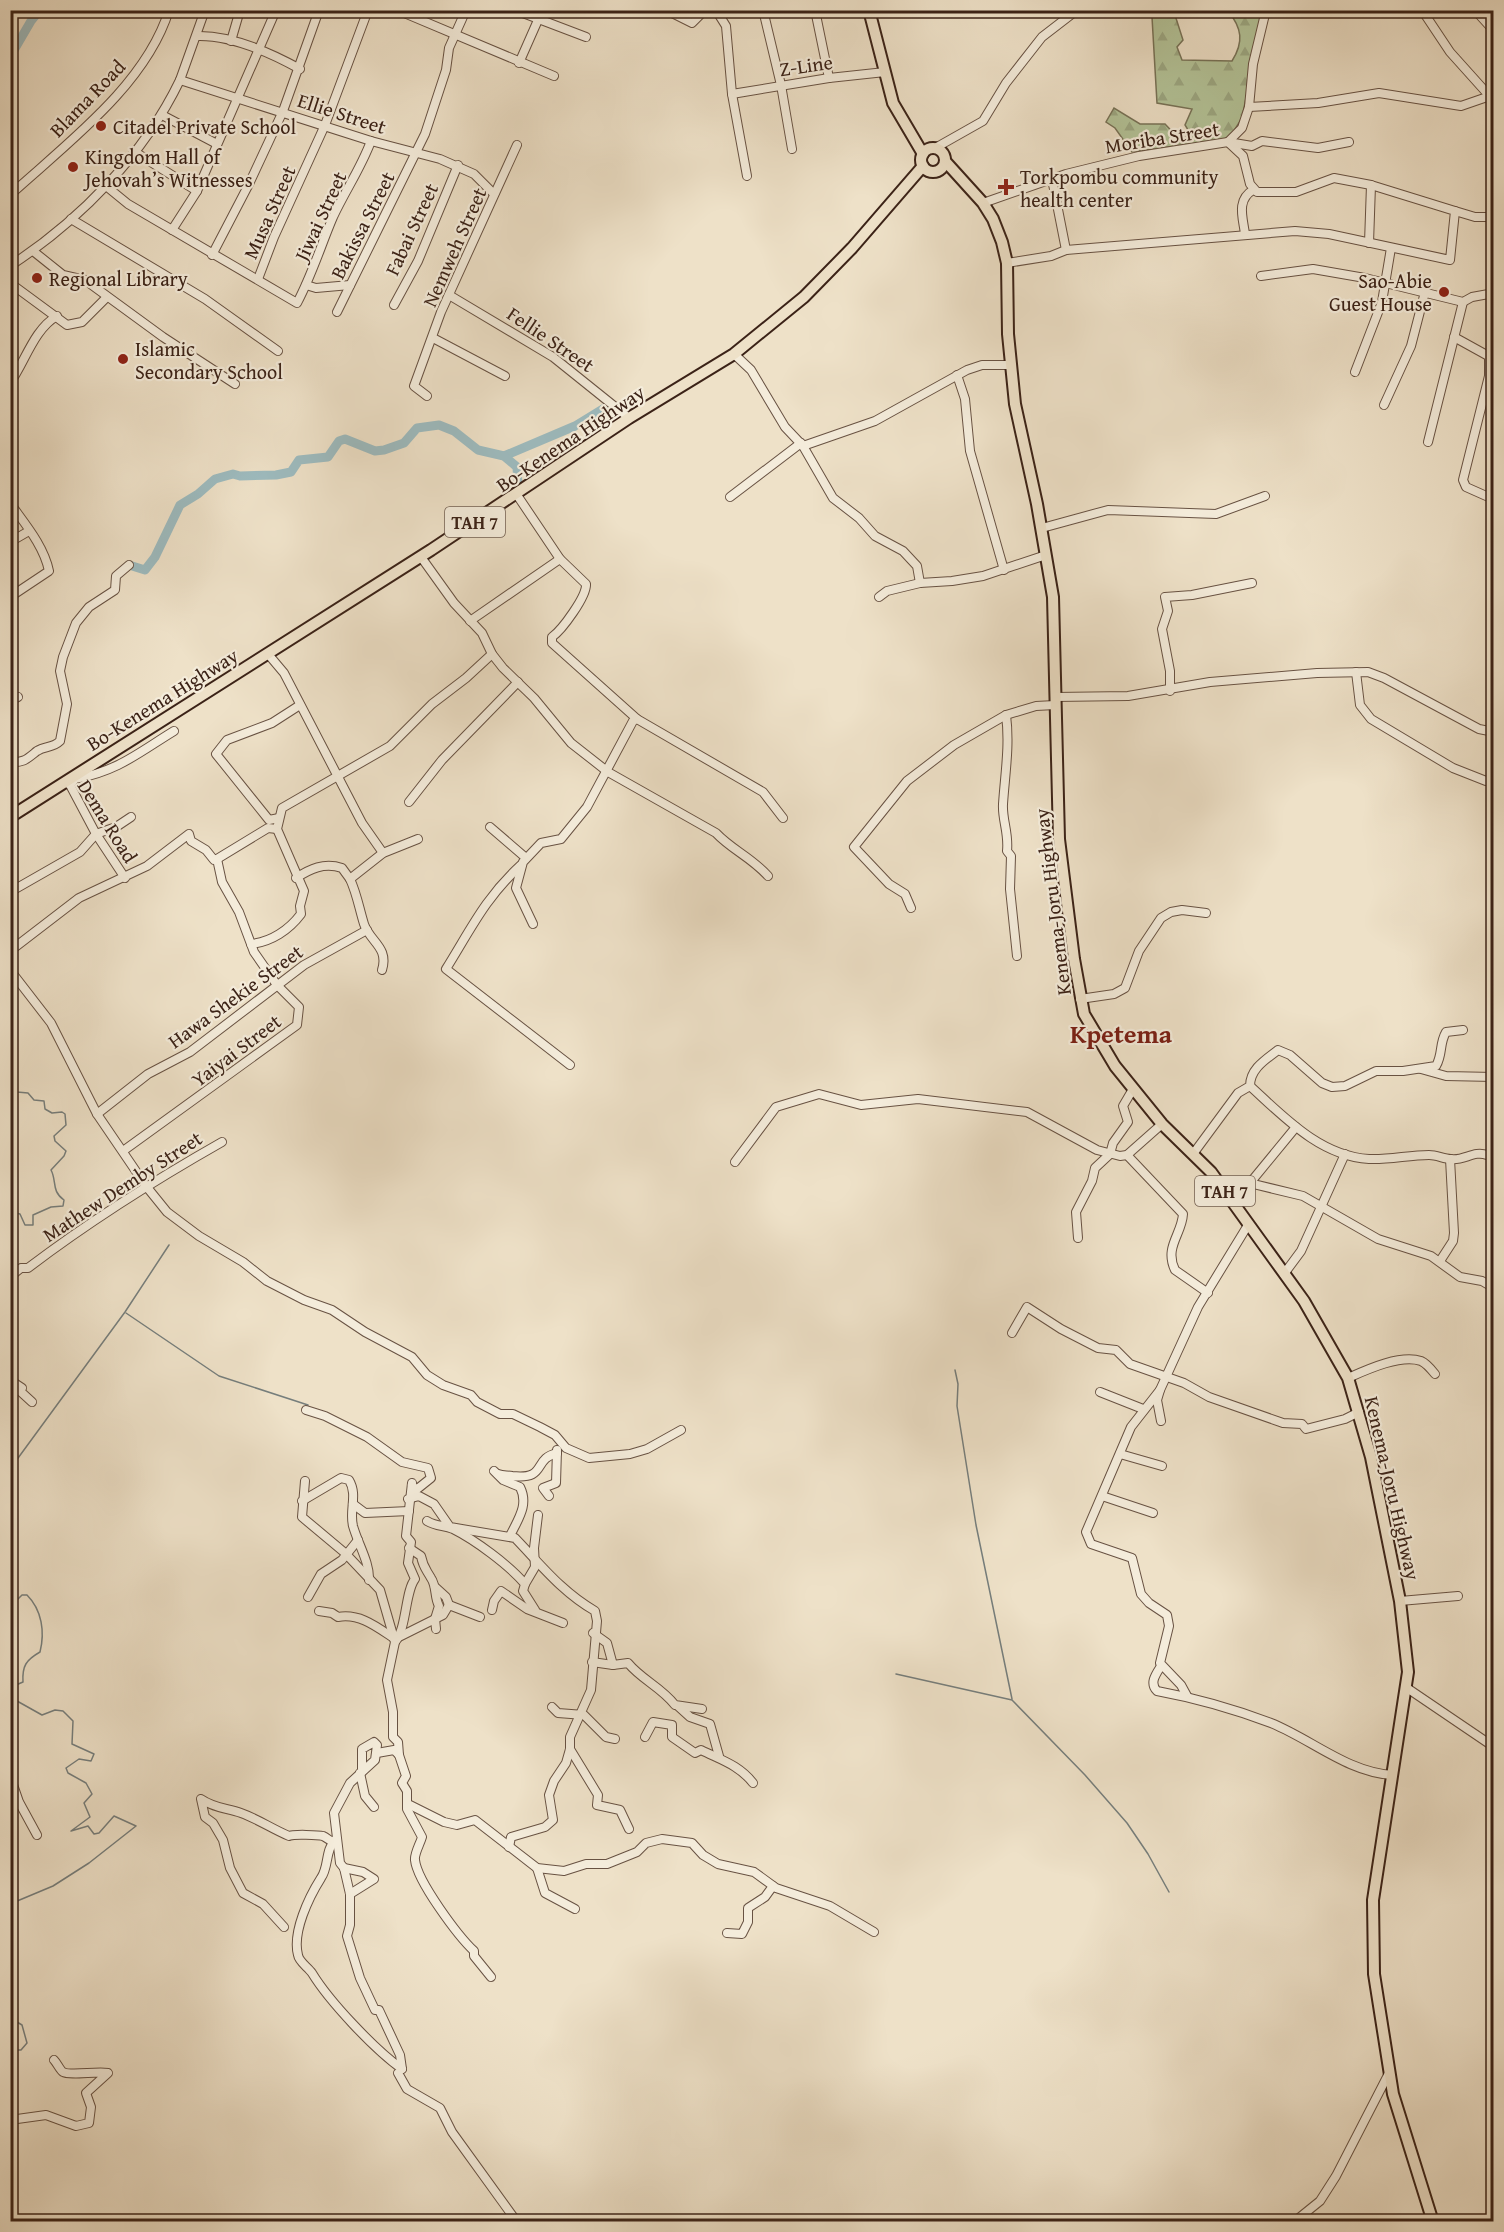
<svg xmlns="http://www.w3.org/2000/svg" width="1504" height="2232" font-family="'Gentium Book Plus',serif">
<defs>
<pattern id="forest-firs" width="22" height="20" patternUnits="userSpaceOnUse" patternTransform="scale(1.5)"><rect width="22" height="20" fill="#b4c499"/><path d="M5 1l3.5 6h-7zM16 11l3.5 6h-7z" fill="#9ca883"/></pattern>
</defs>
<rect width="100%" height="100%" fill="#eee1c8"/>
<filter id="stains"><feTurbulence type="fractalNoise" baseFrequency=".00333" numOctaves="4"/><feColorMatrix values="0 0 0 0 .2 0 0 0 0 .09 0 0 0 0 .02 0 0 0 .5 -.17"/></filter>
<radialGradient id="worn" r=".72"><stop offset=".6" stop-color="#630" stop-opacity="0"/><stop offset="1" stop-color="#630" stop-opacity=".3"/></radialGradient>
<path fill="url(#forest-firs)" stroke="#787358" stroke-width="1.5" d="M1228 11H1260L1261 23 1242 118 1229 139 1132 152 1115 128 1106 122 1114 108 1140 124H1165L1181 141 1190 133 1185 125 1192 109 1157 103 1152 17 1174 12 1183 40 1177 47 1182 60 1232 61C1244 42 1242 28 1228 11Z"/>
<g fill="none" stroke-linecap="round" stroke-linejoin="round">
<g stroke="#767e7c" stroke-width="1.5">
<path d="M10 1019 14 1022 17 1038 10 1062"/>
<path d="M10 1084 17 1092 28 1093 34 1100 44 1101 45 1109 52 1113 62 1112 65 1114 66 1125 54 1136 55 1141 66 1151 64 1156 51 1170C57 1181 51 1191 64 1200L63 1206 51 1207 33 1215V1225H25L20 1214 16 1213 10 1217"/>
<path d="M126 1313 219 1376 308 1405"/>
<path d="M955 1370 958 1384 957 1406 976 1525 1012 1699"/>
<path d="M10 1469 125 1312 169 1245"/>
<path d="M10 1598 15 1602 22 1595H27C42 1610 45 1632 40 1652 26 1660 22 1666 23 1682L16 1685 10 1681"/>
<path d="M896 1674 1012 1700 1085 1775 1127 1823 1148 1854 1169 1892"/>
<path d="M10 1702 17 1701 42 1715 55 1710 63 1711 73 1721 72 1744 94 1754 91 1761 79 1759 66 1768 68 1773 86 1783 92 1794 84 1803 90 1817 71 1831 88 1826 94 1834 99 1833 114 1816 136 1826 89 1863 53 1886 10 1904"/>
<path d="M10 1929V1936"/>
<path d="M10 2035 13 2023 17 2022 22 2025 27 2043 21 2050H10"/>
</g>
<g stroke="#9dbbbf" stroke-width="9">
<path d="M10 57 31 21 40 10"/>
<path d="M504 456 575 426 606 407"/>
<path d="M129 565 145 570 155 557 180 505 198 494 215 479 233 474 240 476 276 475 291 472 299 460 328 457 339 441 345 439 375 451 384 450 404 443 417 428 439 425 454 431 478 450 504 456 517 467 518 486"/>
</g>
<defs>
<g id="minor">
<path d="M205 10 180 80 371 141 440 159 474 174 494 194"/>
<path d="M397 10 554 76"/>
<path d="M515 10 586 37"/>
<path d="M666 10 692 23 705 10"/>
<path d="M716 10 726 26 732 94 747 176"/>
<path d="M763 10 781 85 792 149"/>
<path d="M815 10 829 78"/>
<path d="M1293 10H1307"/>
<path d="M1321 10 1337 13 1354 10"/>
<path d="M1422 10 1450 52 1494 101"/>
<path d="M1475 10 1494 31"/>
<path d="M197 36C230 35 271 53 300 69"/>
<path d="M231 41 240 10"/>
<path d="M519 63 538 20"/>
<path d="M732 94 829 78 885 72"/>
<path d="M1249 107 1318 103 1379 93 1461 106 1490 96"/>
<path d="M162 115 217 144"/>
<path d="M1228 142 1242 128 1249 107 1253 64 1266 10"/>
<path d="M937 147 983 121 1006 83 1042 37 1077 10"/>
<path d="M135 152 197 191"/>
<path d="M1052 179 1066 250"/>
<path d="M106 186 128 204 297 303C312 275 321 245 333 217 345 191 361 168 371 141"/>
<path d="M10 195C66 144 146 85 169 10"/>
<path d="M983 203 1066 174 1139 156 1228 142 1252 146 1262 141 1318 148 1349 142"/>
<path d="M1455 211 1475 217H1494"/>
<path d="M71 219 205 299 278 351"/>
<path d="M172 230 197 191 276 10"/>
<path d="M1245 234C1243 218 1236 200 1253 190"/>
<path d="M1369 243 1371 185"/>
<path d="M33 251 63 275 85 280 163 337 235 384"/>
<path d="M212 255 249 184 283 111 319 10"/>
<path d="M1007 263 1051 256 1066 250 1295 231 1329 234 1450 260 1455 211 1371 185 1334 178 1296 192H1257L1250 184 1243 156 1228 142"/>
<path d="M10 266C80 220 144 155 180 80"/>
<path d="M1261 276 1313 269 1365 278 1463 302 1472 297 1494 293"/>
<path d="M258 279 274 237 325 125 368 10"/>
<path d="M10 283 67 325 82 322 107 297"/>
<path d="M306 285 316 288 350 285"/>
<path d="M449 295 553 357 629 418"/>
<path d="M394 305 418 261 458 165"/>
<path d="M337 312 425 134 446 70 449 48 466 10"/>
<path d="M1454 337 1492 358"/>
<path d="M433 338 505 376"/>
<path d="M734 354 751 370 785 427 803 446 875 421 967 370 982 365H1010"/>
<path d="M1489 356V376L1463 480 1466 487 1493 499"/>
<path d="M1355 372 1382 302 1391 248"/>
<path d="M957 375 965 399 970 451 1004 570"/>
<path d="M10 383C25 362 34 329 57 316"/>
<path d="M427 396 414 386 441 312 517 145"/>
<path d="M1384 405 1411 346 1425 292"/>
<path d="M1428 442 1463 302"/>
<path d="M803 446 833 498 859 518 875 536 903 551 917 566 920 583"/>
<path d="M517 495 560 559 586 584C587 596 562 630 552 637V643L637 719"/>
<path d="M730 497 801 443"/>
<path d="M10 503C25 524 44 546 49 571L10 597"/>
<path d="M1042 528 1108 510 1216 514 1265 496"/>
<path d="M10 542 29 531"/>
<path d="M421 557 454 603 482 633 492 654 503 668 534 698 571 743 608 772 716 833C732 850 751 857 768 876"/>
<path d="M879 597 887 591 920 583 952 581 983 576 1046 555"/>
<path d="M470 621 560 559"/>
<path d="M268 654 284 673 362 823 383 853"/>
<path d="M1356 672 1360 705 1371 719 1453 768 1486 781"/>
<path d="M1170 691V671L1162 629 1168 611 1165 597 1192 595 1252 583"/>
<path d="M1055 697 1128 696 1210 682 1317 673 1368 672 1384 678 1479 729 1494 732"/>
<path d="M10 701 18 697"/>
<path d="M1006 715C1010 745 1005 774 1003 804 1002 820 1009 833 1007 851L1011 856 1010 889 1017 956"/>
<path d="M10 762C24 763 27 759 37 751 45 746 53 748 60 741L67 704 60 671 63 657 76 623 89 607 115 590 116 576 129 565"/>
<path d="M67 783 70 785 96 834 125 878"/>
<path d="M70 785 75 779C118 771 138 753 174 731"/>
<path d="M409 802 442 760 518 682"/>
<path d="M279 818 269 820 216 754 227 740 272 723 300 705"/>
<path d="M490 827 526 858"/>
<path d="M217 859 268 828 277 829"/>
<path d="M521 865C485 898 471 929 446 969L570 1065"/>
<path d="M296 878C310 869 324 862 342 868L350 879"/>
<path d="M10 892 80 852 96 834 116 827 131 817"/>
<path d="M911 908 905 894 889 884 854 847 907 781 954 745 1006 715 1036 706 1055 705"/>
<path d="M533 924 516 888 523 862 541 843 561 839 587 807 633 721 637 719 763 792 783 818"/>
<path d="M251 944C271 942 289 930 301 914L300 906 304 891 277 829 282 808 390 746 432 704 466 678 492 654"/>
<path d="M10 951 79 898 147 866 189 834 191 841 206 850 214 860 217 859 222 882 239 912 254 952 277 985 299 1007 297 1025 123 1151"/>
<path d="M10 970 51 1023 97 1114 146 1186 167 1212 199 1236 243 1262 267 1281 304 1300 332 1310 365 1332 412 1357 427 1375 443 1385 471 1395 477 1402 500 1414H513L540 1427 555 1435 566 1448 589 1458 630 1454 647 1449 681 1430"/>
<path d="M382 970C389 947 370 942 364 924 359 908 357 894 350 879L383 853 418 839"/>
<path d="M1080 999 1114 994 1125 988 1139 951 1161 918 1171 912 1182 910 1206 913"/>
<path d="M1421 1069 1446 1076 1494 1077"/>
<path d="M1250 1086C1284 1117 1320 1156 1369 1159 1389 1160 1409 1155 1429 1155 1437 1155 1444 1159 1451 1159 1464 1161 1474 1150 1487 1155L1494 1149"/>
<path d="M97 1114 148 1074 190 1052 304 965 367 930"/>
<path d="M1193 1154 1238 1093 1250 1086C1250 1069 1265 1060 1278 1050L1290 1055 1322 1083 1332 1087 1345 1086 1376 1071H1403L1436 1066C1443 1054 1439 1044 1446 1032L1463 1030"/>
<path d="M1127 1155 1183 1214C1182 1234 1164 1247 1175 1270L1208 1293"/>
<path d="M735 1162 776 1107 819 1094 861 1105 918 1099 1027 1112 1097 1150 1120 1156 1127 1155 1162 1124"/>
<path d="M1250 1183 1296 1127"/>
<path d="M1219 1184 1241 1181 1303 1196 1378 1239 1431 1256 1460 1277 1482 1281 1494 1288"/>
<path d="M1078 1238 1076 1212 1092 1181 1095 1168 1110 1154 1113 1143 1128 1122 1123 1106 1133 1089"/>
<path d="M1440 1261 1453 1241 1454 1233 1450 1159"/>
<path d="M1284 1274 1301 1251 1345 1154"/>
<path d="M10 1277 21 1268H28C90 1221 155 1180 222 1142"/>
<path d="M1012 1333 1027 1307 1061 1329 1098 1348 1116 1350 1130 1364 1184 1383 1209 1397 1283 1423 1302 1424 1306 1429 1345 1419 1359 1412"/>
<path d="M1348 1378C1366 1370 1400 1354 1421 1361 1426 1363 1431 1369 1435 1374"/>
<path d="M10 1380 22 1388 20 1391 32 1402"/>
<path d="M1160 1390 1131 1427 1086 1532 1091 1544 1132 1558 1141 1594 1149 1603 1167 1615 1169 1626 1160 1663 1181 1685 1187 1696"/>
<path d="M1100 1392 1143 1409"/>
<path d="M306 1410 325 1416 367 1437 402 1462 428 1468 431 1478 416 1490 412 1485"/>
<path d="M1161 1421 1157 1400 1160 1390 1198 1307 1248 1225"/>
<path d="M1120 1454 1162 1466"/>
<path d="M494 1471 503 1480 520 1487C529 1505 518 1519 510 1536"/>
<path d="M498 1474C503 1476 507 1475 512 1476 548 1480 532 1459 557 1453"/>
<path d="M305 1481 302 1517 345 1553 380 1590 395 1642 387 1680 393 1712V1737L398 1742 399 1755 394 1750 377 1753"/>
<path d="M549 1496 543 1488 556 1483 557 1450"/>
<path d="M1102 1496 1153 1513"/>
<path d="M408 1499 419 1496 434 1504 450 1527 515 1538C541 1565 562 1592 595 1611L597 1621 591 1690 570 1737V1749L566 1763 554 1781 549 1795 553 1820 545 1827 511 1837 509 1847"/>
<path d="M302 1501 341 1478 349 1480C358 1495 349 1510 353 1526 358 1544 370 1563 369 1580"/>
<path d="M353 1504 365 1513 409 1511"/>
<path d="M427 1521C437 1527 444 1525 453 1529 475 1540 509 1565 525 1584L523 1591 535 1610"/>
<path d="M409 1548 421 1556C423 1567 426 1569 431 1578 437 1587 434 1597 439 1606L435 1619 436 1629"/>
<path d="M525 1584 535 1567 534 1548 538 1515"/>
<path d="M435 1587 446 1597 449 1605"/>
<path d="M308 1597 321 1574 342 1560 358 1540"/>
<path d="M1400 1601 1458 1596"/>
<path d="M492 1610 494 1601 501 1591 527 1609 563 1623"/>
<path d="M319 1611 332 1613 338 1617C360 1613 377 1627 395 1639"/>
<path d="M593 1633 607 1643 613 1665"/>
<path d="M399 1637 443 1615 449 1605 480 1617"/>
<path d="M395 1642C407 1628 405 1591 415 1579L408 1563 411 1542 406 1536 412 1483"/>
<path d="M592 1662 613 1665 628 1663C642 1680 661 1687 675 1705L702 1709"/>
<path d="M1161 1666C1156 1674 1149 1683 1157 1691 1195 1698 1234 1709 1271 1723 1311 1739 1347 1772 1392 1775"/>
<path d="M1407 1688 1494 1747"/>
<path d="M552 1707 558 1713 584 1715 606 1737 615 1739"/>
<path d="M679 1707 690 1717 710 1724 719 1756"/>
<path d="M645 1737 653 1722 672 1725V1737L695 1753 701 1750C721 1760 739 1765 753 1783"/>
<path d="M570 1749 598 1795 597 1805 620 1810 629 1829"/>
<path d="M399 1755 406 1776 402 1783 407 1791V1809L422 1837C420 1844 414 1854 415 1860 417 1881 458 1936 474 1951V1956L491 1977"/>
<path d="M362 1769V1749L374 1742 377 1745 375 1760 350 1783 334 1813 340 1863 344 1868 350 1894V1925L347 1936 360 1978 375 2010H379L400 2055 402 2069"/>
<path d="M360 1773 365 1796 374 1807"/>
<path d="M10 1776 19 1802 37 1835"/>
<path d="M408 1804 444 1822 457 1825 475 1820 537 1868 564 1871 586 1864H607L637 1852 646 1843 662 1839 692 1843 703 1855 718 1864 754 1872 776 1888 830 1906 874 1932"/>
<path d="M335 1840C325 1850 329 1867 321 1878 309 1897 292 1932 298 1955 299 1962 308 1967 312 1973 329 2001 374 2049 402 2069"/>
<path d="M344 1868 363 1872 374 1879 350 1894"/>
<path d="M537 1868 545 1893 575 1909"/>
<path d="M284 1927 263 1904 243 1893 230 1868 223 1840 213 1823 205 1817 201 1799C214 1808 226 1808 241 1813 258 1819 272 1829 289 1836 293 1834 319 1835 323 1836 328 1838 330 1842 336 1843"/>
<path d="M727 1933 742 1934 748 1922V1908L765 1897 773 1886"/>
<path d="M398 2073 407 2089 440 2108 452 2132 517 2222"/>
<path d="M10 2120 46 2115 76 2126 89 2123 91 2107 86 2093 108 2073C97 2071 70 2076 63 2072 60 2070 57 2063 54 2060"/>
<path d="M1294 2222 1320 2201 1336 2176 1388 2075"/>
</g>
<g id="highway">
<path d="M869 10 893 103 923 154"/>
<circle cx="933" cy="160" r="12"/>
<path d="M945 161 983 203 993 219 1002 242 1007 263 1008 334 1015 404 1037 504 1053 597 1059 839 1074 959 1084 1014 1115 1066 1162 1124 1211 1172 1304 1301 1348 1378 1371 1457 1400 1601 1408 1672 1373 1900 1374 1974 1393 2094 1433 2222"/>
<path d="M10 817 431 550 629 418 734 354 804 297 852 248 923 166"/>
</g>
</defs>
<use href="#minor" stroke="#685243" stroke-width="10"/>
<use href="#highway" stroke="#3b2217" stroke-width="14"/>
<use href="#minor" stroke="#f4ecdb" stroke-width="8"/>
<use href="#highway" stroke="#eee1c8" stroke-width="10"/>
</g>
<g fill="#8f2418" stroke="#f4ecdb" stroke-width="2">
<circle cx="101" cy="126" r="6"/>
<circle cx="73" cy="167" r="6"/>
<path d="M1003 178h6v6h6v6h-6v6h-6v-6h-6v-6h6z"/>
<circle cx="37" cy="278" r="6"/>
<circle cx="1444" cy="292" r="6"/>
<circle cx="123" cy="359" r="6"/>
</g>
<g text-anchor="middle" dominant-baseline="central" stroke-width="4.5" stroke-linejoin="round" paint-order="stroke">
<g fill="#f4ecdb" stroke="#725f52" stroke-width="1.5">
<rect x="445" y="507" width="60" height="30" rx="4.5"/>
<rect x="1195" y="1176" width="60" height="30" rx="4.5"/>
</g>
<g font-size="18" font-weight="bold" fill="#3b2217">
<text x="475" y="522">TAH 7</text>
<text x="1225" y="1191">TAH 7</text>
</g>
<g font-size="20" fill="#3b2217" stroke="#f4ecdb">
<text transform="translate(806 65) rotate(-8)">Z-Line</text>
<text transform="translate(87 98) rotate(-46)">Blama Road</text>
<text transform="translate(342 113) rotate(18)">Ellie Street</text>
<text transform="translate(1162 137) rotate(-9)">Moriba Street</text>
<text transform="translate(269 212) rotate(-66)">Musa Street</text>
<text transform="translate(320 216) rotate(-65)">Jiwai Street</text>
<text transform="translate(362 225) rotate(-63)">Bakissa Street</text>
<text transform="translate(411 229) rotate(-65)">Fabai Street</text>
<text transform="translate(454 247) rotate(-66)">Nemweh Street</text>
<text transform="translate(551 339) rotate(34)">Fellie Street</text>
<text transform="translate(570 438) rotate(-34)">Bo-Kenema Highway</text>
<text transform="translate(162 699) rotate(-32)">Bo-Kenema Highway</text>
<text transform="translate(108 821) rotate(58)">Dema Road</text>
<text transform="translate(1052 902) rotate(-97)">Kenema-Joru Highway</text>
<text transform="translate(235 996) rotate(-36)">Hawa Shekie Street</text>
<text transform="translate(236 1050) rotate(-37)">Yaiyai Street</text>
<text transform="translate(122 1186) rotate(-33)">Mathew Demby Street</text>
<text transform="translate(1393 1488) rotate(77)">Kenema-Joru Highway</text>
</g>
<g font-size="20" fill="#3b2217" stroke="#f4ecdb" text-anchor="start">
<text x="113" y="126">Citadel Private School</text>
<text x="85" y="156">Kingdom Hall of<tspan x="85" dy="23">Jehovah’s Witnesses</tspan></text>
<text x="1020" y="176">Torkpombu community<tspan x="1020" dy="23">health center</tspan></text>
<text x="49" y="278">Regional Library</text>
<text x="1432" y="280" text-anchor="end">Sao-Abie<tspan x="1432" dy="23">Guest House</tspan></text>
<text x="135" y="348">Islamic<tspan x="135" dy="23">Secondary School</tspan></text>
</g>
<g font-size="26" font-weight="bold" fill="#7a1f14" stroke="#f4ecdb">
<text x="1121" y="1033">Kpetema</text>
</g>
</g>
<rect width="1504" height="2232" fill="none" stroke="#eee1c8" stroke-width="36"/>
<rect x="12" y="12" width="1480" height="2208" fill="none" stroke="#3b2217" stroke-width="3"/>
<rect x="18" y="18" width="1468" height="2196" fill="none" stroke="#3b2217" stroke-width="1.5"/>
<rect width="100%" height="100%" filter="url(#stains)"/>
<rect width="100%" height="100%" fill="url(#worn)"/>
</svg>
